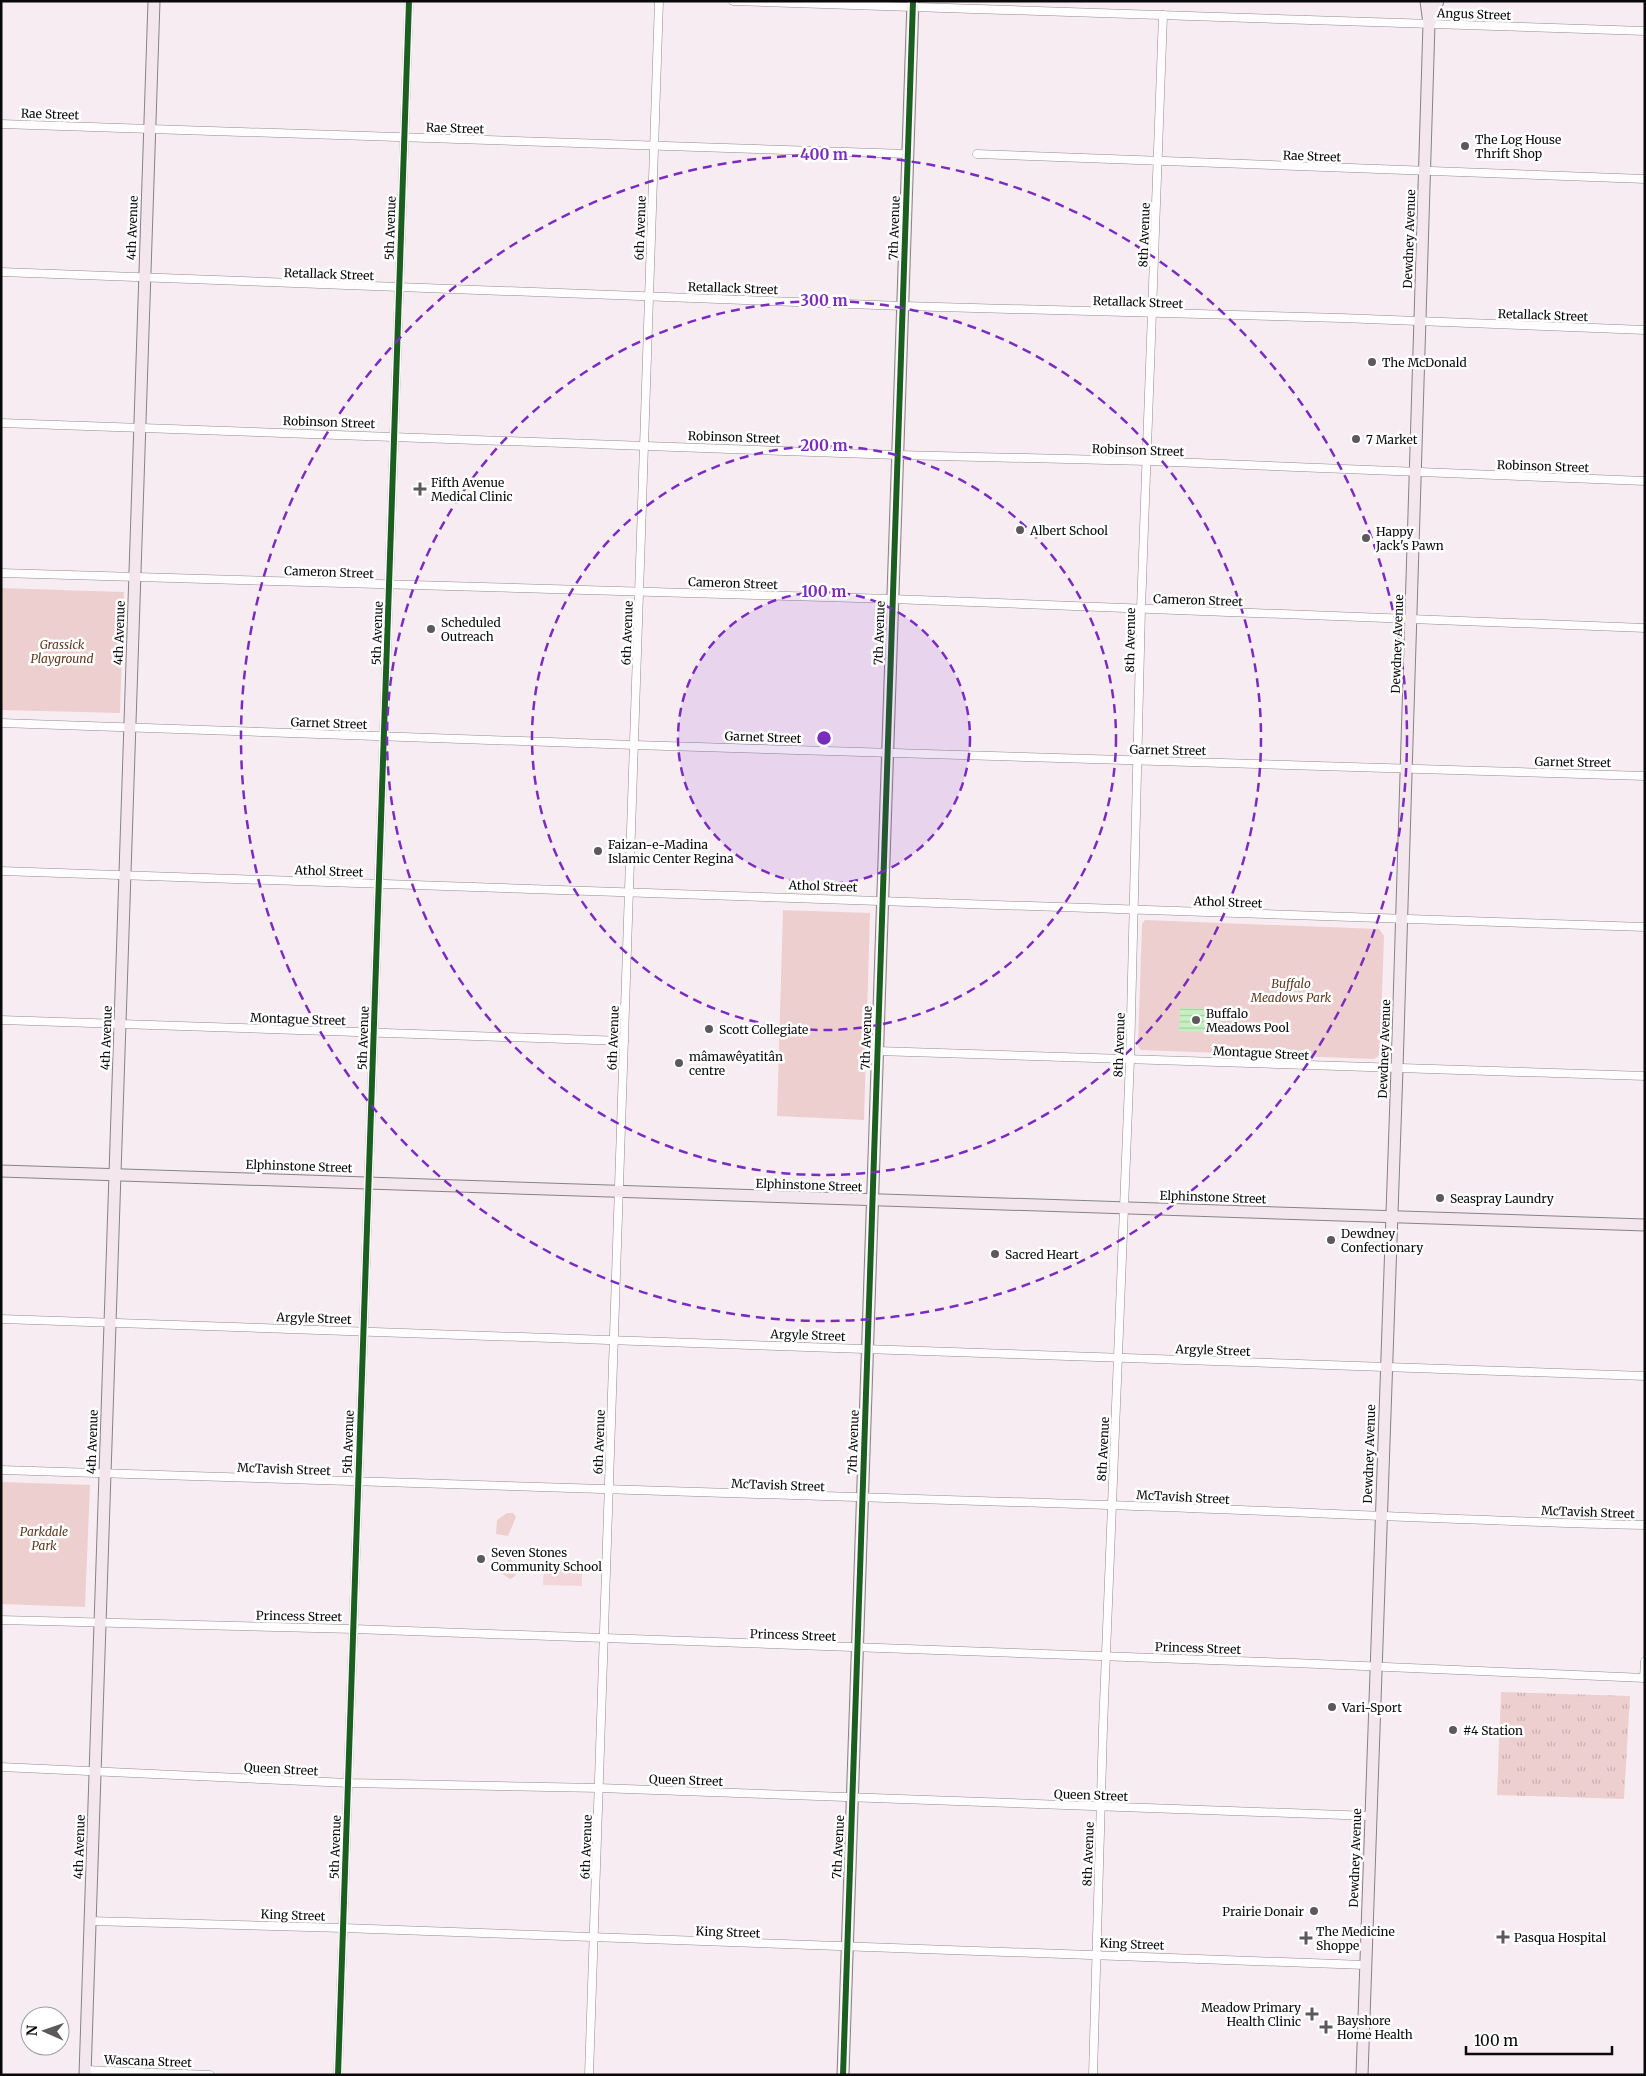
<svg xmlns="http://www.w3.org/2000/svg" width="1646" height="2076" font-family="Merriweather,serif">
<defs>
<pattern id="grass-tufts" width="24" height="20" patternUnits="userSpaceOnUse" patternTransform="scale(1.25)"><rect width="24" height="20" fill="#eecfd0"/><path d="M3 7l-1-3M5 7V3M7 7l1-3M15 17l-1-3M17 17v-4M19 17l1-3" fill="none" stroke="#cbb0b1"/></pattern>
<pattern id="water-rules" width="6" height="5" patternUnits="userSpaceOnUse" patternTransform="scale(1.25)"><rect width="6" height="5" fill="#c4f1c2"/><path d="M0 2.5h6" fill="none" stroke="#a7cda5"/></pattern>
</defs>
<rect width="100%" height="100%" fill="#f8ecf3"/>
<path fill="url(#grass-tufts)" d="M1501 1692 1630 1696 1624 1799 1497 1795Z"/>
<g fill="#eecfd0">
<path d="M1 588 124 592 120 713 1 710Z"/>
<path d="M783 910 870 913 864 1120 777 1116Z"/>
<path d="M1145 920 1379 929 1384 936 1380 1055 1374 1059 1141 1050 1138 1046 1142 924Z"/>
<path d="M1 1482 90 1485 85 1607 1 1604Z"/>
<path d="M507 1513H513L516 1517 508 1536 496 1534 497 1520Z"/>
<path d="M510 1559 521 1568 514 1577 510 1579 501 1573V1567Z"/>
</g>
<path fill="#f2d6da" d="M544 1565 582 1567V1586L543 1585Z"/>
<path fill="url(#water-rules)" d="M1180 1008 1212 1009V1032L1179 1031Z"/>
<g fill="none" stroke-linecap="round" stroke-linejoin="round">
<defs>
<g id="street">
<path d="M733 1 1645 31"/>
<path d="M1 124 908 154"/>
<path d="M977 154 1645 179"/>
<path d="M1 272 903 306 1341 318 1645 330"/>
<path d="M1 423 898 455 1147 461 1645 481"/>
<path d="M1 573 892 599 1645 628"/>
<path d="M1 723 634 745 1645 776"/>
<path d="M1 871 1645 927"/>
<path d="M1 1020 624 1041"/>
<path d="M877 1051 1645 1076"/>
<path d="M1 1319 1645 1376"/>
<path d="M1 1470C370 1483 739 1494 1108 1505 1287 1511 1466 1521 1645 1525"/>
<path d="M1 1620 354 1629 1294 1663 1645 1678"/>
<path d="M1644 1678 1645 1661"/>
<path d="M1 1767 349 1783 599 1788 1370 1816"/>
<path d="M90 1921 343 1928 1365 1965"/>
<path d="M85 2070 210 2075"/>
<path d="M338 2075 409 1"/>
<path d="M589 2075 659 1"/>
<path d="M1093 2075 1103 1728 1130 1059 1141 609 1163 15"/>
</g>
<g id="secondary">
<path d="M1430 22 1438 1"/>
<path d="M1 1171 1645 1225"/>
<path d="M85 2075 154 1"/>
<path d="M843 2075 913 1"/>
<path d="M1362 2075 1397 1069 1429 24 1426 1"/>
</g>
</defs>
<use href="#street" stroke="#918b8e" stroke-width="9"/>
<use href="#secondary" stroke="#878285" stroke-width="13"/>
<use href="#street" stroke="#fefcfd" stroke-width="8"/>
<use href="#secondary" stroke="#f3e7ed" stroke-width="11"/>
<defs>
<g id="cycleway">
<path d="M338 2075 409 1"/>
<path d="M843 2075 913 1"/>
</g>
</defs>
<use href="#cycleway" stroke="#fff" stroke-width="9"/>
<use href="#cycleway" stroke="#1b5e20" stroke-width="6"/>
</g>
<circle cx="824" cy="738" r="146" fill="#7b2cbf" fill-opacity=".12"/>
<g fill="none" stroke="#7b2cbf" stroke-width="2.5" stroke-dasharray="9 6">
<circle cx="824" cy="738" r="146"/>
<circle cx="824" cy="738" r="292"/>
<circle cx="824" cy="738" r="437"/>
<circle cx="824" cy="738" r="583"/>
</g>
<g fill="#5d585b" stroke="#fff" stroke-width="2">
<circle cx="1465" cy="146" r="5"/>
<circle cx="1372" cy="362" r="5"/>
<circle cx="1356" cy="439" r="5"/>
<path d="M417.5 481.5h5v5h5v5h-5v5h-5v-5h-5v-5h5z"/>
<circle cx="1020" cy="530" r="5"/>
<circle cx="1366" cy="538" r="5"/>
<circle cx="431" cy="629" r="5"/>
<circle cx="598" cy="851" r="5"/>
<circle cx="1196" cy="1020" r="5"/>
<circle cx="709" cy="1029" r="5"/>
<circle cx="679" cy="1063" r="5"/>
<circle cx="1440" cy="1198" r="5"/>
<circle cx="1331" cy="1240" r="5"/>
<circle cx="995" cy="1254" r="5"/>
<circle cx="481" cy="1559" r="5"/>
<circle cx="1332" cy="1707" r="5"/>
<circle cx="1453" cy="1730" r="5"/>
<circle cx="1314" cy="1911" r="5"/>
<path d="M1500.5 1929.5h5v5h5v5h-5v5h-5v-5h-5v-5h5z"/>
<path d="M1303.5 1930.5h5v5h5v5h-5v5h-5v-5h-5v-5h5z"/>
<path d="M1309.5 2006.5h5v5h5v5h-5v5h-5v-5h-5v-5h5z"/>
<path d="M1323.5 2019.5h5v5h5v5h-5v5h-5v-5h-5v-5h5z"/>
</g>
<g text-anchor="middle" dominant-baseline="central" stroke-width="5" stroke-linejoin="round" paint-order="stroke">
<g font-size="12" fill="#090909" stroke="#fff">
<text transform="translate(1474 14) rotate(2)">Angus Street</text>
<text transform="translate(50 114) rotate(2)">Rae Street</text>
<text transform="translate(455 128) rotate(2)">Rae Street</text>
<text transform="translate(1312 156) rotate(2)">Rae Street</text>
<text transform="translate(132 228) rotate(-88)">4th Avenue</text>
<text transform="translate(390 228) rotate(-88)">5th Avenue</text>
<text transform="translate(640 228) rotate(-88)">6th Avenue</text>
<text transform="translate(894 228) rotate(-88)">7th Avenue</text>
<text transform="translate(1144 235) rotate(-88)">8th Avenue</text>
<text transform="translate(1409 239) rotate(-88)">Dewdney Avenue</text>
<text transform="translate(329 274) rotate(2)">Retallack Street</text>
<text transform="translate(733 288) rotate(2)">Retallack Street</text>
<text transform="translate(1138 302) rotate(2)">Retallack Street</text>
<text transform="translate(1543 315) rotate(2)">Retallack Street</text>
<text transform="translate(329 422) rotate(2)">Robinson Street</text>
<text transform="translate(734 437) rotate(2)">Robinson Street</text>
<text transform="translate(1138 450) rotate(2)">Robinson Street</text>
<text transform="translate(1543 466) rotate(2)">Robinson Street</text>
<text transform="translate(329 572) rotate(2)">Cameron Street</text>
<text transform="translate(733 583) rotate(2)">Cameron Street</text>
<text transform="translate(1198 600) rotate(2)">Cameron Street</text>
<text transform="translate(119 633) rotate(-88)">4th Avenue</text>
<text transform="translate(377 633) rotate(-88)">5th Avenue</text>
<text transform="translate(627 633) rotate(-88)">6th Avenue</text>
<text transform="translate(879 633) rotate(-88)">7th Avenue</text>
<text transform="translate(1130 640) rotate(-89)">8th Avenue</text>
<text transform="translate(1397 644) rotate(-88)">Dewdney Avenue</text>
<text transform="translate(329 723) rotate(2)">Garnet Street</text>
<text transform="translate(763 737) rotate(2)">Garnet Street</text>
<text transform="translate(1168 750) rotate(1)">Garnet Street</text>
<text transform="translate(1573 762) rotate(1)">Garnet Street</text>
<text transform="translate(329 871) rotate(2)">Athol Street</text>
<text transform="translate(823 886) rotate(2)">Athol Street</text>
<text transform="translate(1228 902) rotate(2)">Athol Street</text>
<text transform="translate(298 1019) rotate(2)">Montague Street</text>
<text transform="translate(106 1038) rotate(-88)">4th Avenue</text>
<text transform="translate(363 1038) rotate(-88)">5th Avenue</text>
<text transform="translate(613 1038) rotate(-88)">6th Avenue</text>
<text transform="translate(866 1038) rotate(-88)">7th Avenue</text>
<text transform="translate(1119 1045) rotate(-88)">8th Avenue</text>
<text transform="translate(1384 1049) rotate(-88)">Dewdney Avenue</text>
<text transform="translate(1261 1053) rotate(3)">Montague Street</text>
<text transform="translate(299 1166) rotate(2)">Elphinstone Street</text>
<text transform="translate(809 1185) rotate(2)">Elphinstone Street</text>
<text transform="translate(1213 1197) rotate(2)">Elphinstone Street</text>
<text transform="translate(314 1318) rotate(2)">Argyle Street</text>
<text transform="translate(808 1335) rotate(2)">Argyle Street</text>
<text transform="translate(1213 1350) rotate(2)">Argyle Street</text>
<text transform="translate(92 1442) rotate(-88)">4th Avenue</text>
<text transform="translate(348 1442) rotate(-88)">5th Avenue</text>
<text transform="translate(599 1442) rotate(-88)">6th Avenue</text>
<text transform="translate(853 1442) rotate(-88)">7th Avenue</text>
<text transform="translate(1103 1449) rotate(-87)">8th Avenue</text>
<text transform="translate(1369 1454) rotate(-88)">Dewdney Avenue</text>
<text transform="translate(284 1469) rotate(2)">McTavish Street</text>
<text transform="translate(778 1485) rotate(2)">McTavish Street</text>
<text transform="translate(1183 1497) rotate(3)">McTavish Street</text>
<text transform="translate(1588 1512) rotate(2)">McTavish Street</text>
<text transform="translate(299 1616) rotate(1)">Princess Street</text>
<text transform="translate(793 1635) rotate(2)">Princess Street</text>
<text transform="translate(1198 1648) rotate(2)">Princess Street</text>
<text transform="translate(281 1769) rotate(3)">Queen Street</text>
<text transform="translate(686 1780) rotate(2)">Queen Street</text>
<text transform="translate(1091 1795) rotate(2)">Queen Street</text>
<text transform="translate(79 1847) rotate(-88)">4th Avenue</text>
<text transform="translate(335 1847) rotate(-88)">5th Avenue</text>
<text transform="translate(586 1847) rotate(-88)">6th Avenue</text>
<text transform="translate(838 1847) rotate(-87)">7th Avenue</text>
<text transform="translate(1088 1854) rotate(-88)">8th Avenue</text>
<text transform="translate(1355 1858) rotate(-88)">Dewdney Avenue</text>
<text transform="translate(293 1915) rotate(2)">King Street</text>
<text transform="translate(728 1932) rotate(2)">King Street</text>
<text transform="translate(1132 1944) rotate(2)">King Street</text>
<text transform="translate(148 2061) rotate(2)">Wascana Street</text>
</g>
<g font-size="12" fill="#090909" stroke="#fff" text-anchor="start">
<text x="1475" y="139">The Log House<tspan x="1475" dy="14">Thrift Shop</tspan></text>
<text x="1382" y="362">The McDonald</text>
<text x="1366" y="439">7 Market</text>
<text x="431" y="482">Fifth Avenue<tspan x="431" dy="14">Medical Clinic</tspan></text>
<text x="1030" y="530">Albert School</text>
<text x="1376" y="531">Happy<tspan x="1376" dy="14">Jack's Pawn</tspan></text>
<text x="441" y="622">Scheduled<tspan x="441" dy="14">Outreach</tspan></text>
<text x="608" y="844">Faizan-e-Madina<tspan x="608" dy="14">Islamic Center Regina</tspan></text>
<text x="1206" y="1013">Buffalo<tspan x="1206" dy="14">Meadows Pool</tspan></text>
<text x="719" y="1029">Scott Collegiate</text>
<text x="689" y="1056">mâmawêyatitân<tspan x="689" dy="14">centre</tspan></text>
<text x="1450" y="1198">Seaspray Laundry</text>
<text x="1341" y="1233">Dewdney<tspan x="1341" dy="14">Confectionary</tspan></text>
<text x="1005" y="1254">Sacred Heart</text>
<text x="491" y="1552">Seven Stones<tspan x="491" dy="14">Community School</tspan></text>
<text x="1342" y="1707">Vari-Sport</text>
<text x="1463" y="1730">#4 Station</text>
<text x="1304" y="1911" text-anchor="end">Prairie Donair</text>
<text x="1316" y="1931">The Medicine<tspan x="1316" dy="14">Shoppe</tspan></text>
<text x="1514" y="1937">Pasqua Hospital</text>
<text x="1301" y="2007" text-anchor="end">Meadow Primary<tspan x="1301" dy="14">Health Clinic</tspan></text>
<text x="1337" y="2020">Bayshore<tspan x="1337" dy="14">Home Health</tspan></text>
</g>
<g font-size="12" font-style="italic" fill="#5d371d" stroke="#fff">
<text x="62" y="644">Grassick<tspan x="62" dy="14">Playground</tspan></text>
<text x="1291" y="983">Buffalo<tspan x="1291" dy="14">Meadows Park</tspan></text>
<text x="44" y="1531">Parkdale<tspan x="44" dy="14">Park</tspan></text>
</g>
</g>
<circle cx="824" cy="738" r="8" fill="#7b2cbf" stroke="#fff" stroke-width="2.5"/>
<g font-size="15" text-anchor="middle" font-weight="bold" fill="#7b2cbf" stroke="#fff" stroke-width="5" stroke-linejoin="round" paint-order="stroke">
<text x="824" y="160">400 m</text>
<text x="824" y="306">300 m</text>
<text x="824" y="451">200 m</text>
<text x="824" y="597">100 m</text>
</g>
<rect width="1646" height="2076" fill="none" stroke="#090909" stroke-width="5"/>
<g transform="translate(45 2031) rotate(272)"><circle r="24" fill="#ffffff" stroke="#9d9d9d"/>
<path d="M0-4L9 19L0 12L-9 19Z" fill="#5d585b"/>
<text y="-8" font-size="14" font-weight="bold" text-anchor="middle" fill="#090909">N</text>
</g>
<path d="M1466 2046v8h146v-8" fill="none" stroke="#090909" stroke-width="2.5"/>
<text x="1474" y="2046" font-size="15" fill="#090909" stroke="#ffffff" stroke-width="4" paint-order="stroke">100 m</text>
</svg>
